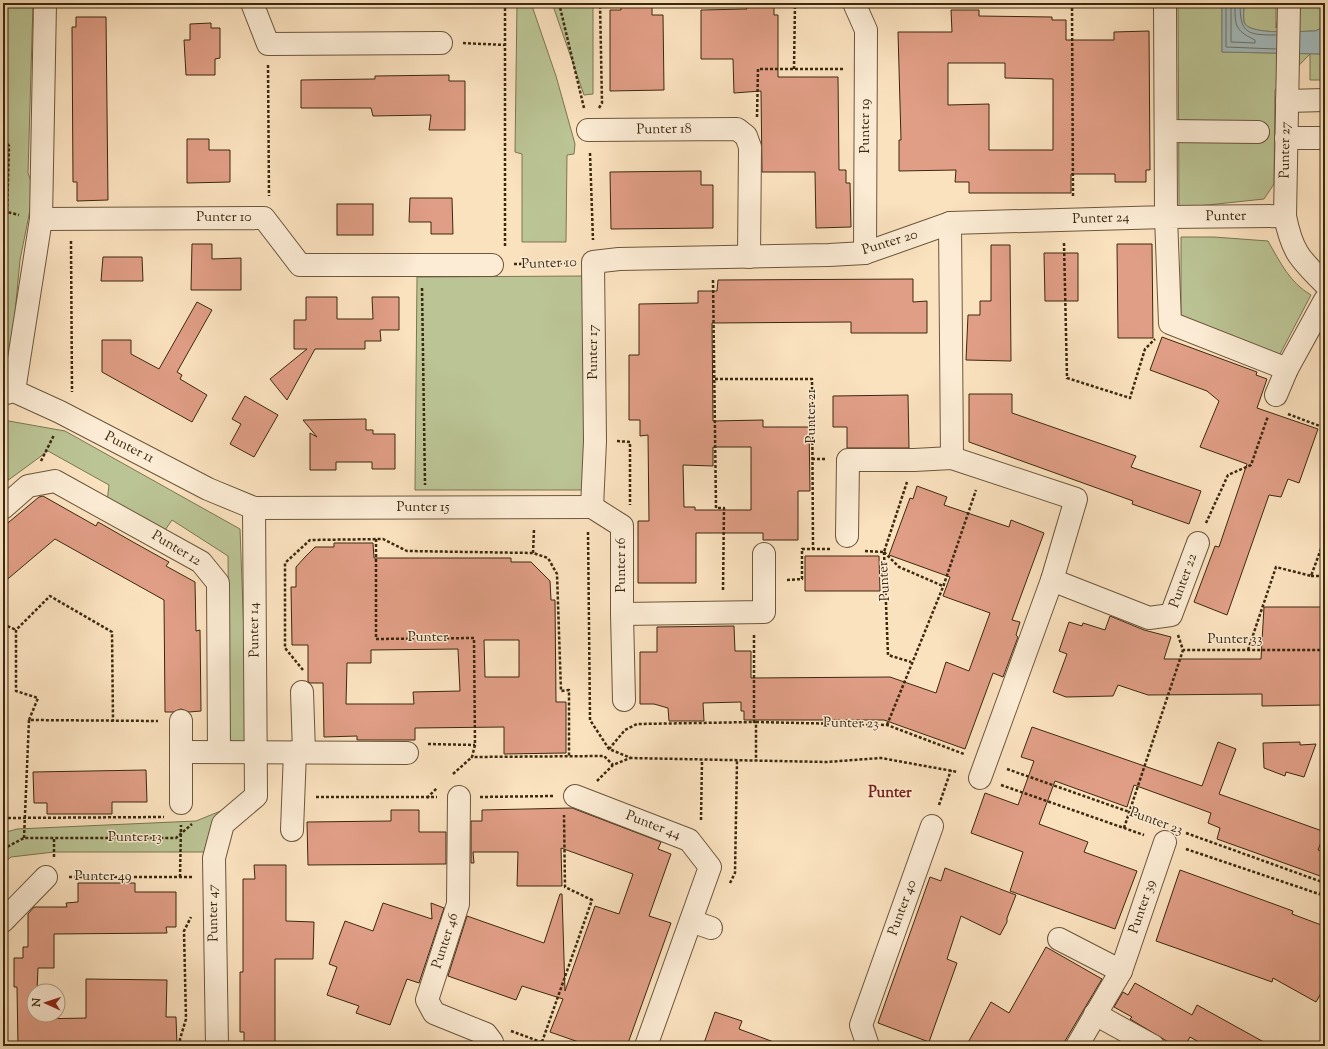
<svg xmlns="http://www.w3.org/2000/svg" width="1328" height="1049" font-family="'Sorts Mill Goudy',serif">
<rect width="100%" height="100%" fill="#fbe2bf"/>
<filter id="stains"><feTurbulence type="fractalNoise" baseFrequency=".005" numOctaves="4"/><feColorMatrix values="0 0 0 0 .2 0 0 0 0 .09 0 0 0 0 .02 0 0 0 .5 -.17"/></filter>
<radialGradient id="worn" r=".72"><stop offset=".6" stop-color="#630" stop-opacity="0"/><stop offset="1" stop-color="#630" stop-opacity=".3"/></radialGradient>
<g fill="#bbc495" stroke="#7c7652">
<path d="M3 3H33L28 173 34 190 20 260 11 355 3 364Z"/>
<path d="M517 3H531L556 76 575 144 574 154 567 155 566 242H522V154L515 152Z"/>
<path d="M552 3H593V94L584 95Z"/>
<path d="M1178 3H1222V52L1325 54V80H1310V54L1275 90 1274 184 1264 199 1179 208Z"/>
<path d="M1244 3H1276V28L1281 3H1325V25L1324 27 1315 31C1302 31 1248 36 1244 22 1243 16 1244 9 1244 3Z"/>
<path d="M1181 237H1214L1268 241C1280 262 1290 283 1311 295L1279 356 1181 324Z"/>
<path d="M585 276V490H415L417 277Z"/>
<path d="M3 420 65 431 240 529 248 742H230L228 556 172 520 163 533 107 502 109 485 48 451 3 484Z"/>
<path d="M233 806 212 823 204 852H54L11 857 3 864V833L17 829 196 821Z"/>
</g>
<path fill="#a3bbbd" stroke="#7a8177" d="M1222 3H1244C1244 9 1243 16 1244 22 1248 36 1302 31 1315 31L1324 27 1325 25V54L1222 52Z"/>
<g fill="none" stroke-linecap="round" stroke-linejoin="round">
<g stroke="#707266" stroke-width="1">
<path d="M1226 3V47L1276 49"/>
<path d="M1231 3V42L1255 43V40C1234 30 1235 25 1235 3"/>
<path d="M1240 3C1240 34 1247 35 1276 35"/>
</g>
</g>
<g fill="#e09e86" stroke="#3c290f" fill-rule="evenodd">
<path d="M621 3H652V15H663L664 90 610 91V10H621Z"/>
<path d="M743 3H774V15H778V77H838L839 170H846V183H850L851 227 816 228 815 172H762L761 91 734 93 733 59H701V10L747 9Z"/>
<path d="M951 10H979V16L1052 17V20H1066V40H1114V32L1149 31 1150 170H1146V182H1115V174H1071V193H969V182H955L956 170 899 171V140H901L898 32H952ZM948 63H1005V78L1053 79V150H989V104L948 105Z"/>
<path d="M76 17H106L108 200 77 201V182H73L72 27H76Z"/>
<path d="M211 23V28H220V58L215 59V75H186L184 40H190V24Z"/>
<path d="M449 75V81H465V130H429L431 115 373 116 371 108H301V80L375 79V76Z"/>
<path d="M187 139H209V150H230V182L187 183Z"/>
<path d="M701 171V185H713V228L611 229 610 172Z"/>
<path d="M410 198H452L453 234H431V222H409Z"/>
<rect x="337" y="204" width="36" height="31"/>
<path d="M192 244H212V259L241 258V290H191Z"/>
<path d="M1117 244H1152L1153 338H1118Z"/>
<path d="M991 245H1010L1011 361 966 360 968 315H980V301H991Z"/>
<path d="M1044 253H1078V301H1045Z"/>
<path d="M103 257H142L143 281H101Z"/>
<path d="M913 279V302L927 301V333H851V322L712 323 713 421 763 420V427H809L810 491H798V540H763V533H696V583H638V521H649L648 435 640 436V420H629V355H639V304L698 303V291H717L718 280ZM713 447H751V510H695V507H684L683 465 713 466Z"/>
<path d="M306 297H337V319H373L372 297H399V330H380L381 341H365V349H315L287 400 270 379 307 349H294V320H306Z"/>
<path d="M197 302 212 310 177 372 182 375 180 379 207 395 192 422 102 372V340H131V354L159 369Z"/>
<path d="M1162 337 1257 372 1256 375 1267 379 1257 408 1318 429 1299 483 1288 479 1281 497 1269 495 1227 615 1194 602 1215 546 1219 547 1247 464 1200 447 1219 401 1207 391 1150 370Z"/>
<path d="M969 394H1012V413L1136 456 1131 467 1201 491 1189 524 1132 504 1133 501 969 442Z"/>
<path d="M908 395 909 448H847V427H833V396Z"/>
<path d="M245 396 278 415 254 457 230 444 241 424 232 419Z"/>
<path d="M366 419V430H373V434H395V469H372V462H336V470H310V433L317 437 303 420Z"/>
<path d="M917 486 947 497 944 505 1009 527 1011 520 1044 533 1012 620 1020 622 1016 635 1018 637 1003 677 993 673 965 749 884 720H744V711H741V702L703 703 704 721H669L668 708 654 704H640V652H657V627L734 626 735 651H751V678L890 677 936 693 946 662 969 671 990 613 943 596 950 577 889 555 910 498 913 499Z"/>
<path d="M43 496 96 526 98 522 133 542 169 562 166 566 195 582 196 631 200 630 201 711 189 712 181 709 173 712H165L164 600 55 539 3 583V527L39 497Z"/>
<path d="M334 543H373L374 558H511V562H531L550 581 551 600H555L556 702H566V753L504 754V727L415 728V740H357V736L324 737 323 683H310L308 681V645H292L291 587H296V567L305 557 315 547H334ZM484 640H519V677H485ZM458 649 460 691 413 692 414 704H346L347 663H371V650Z"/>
<path d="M805 556H879L880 591H805Z"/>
<path d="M1264 607H1325V705L1262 706V694L1148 695 1118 685 1113 696 1066 697 1053 692 1067 654 1059 651 1069 622 1082 626 1083 623 1105 630 1110 616 1144 630 1171 637 1164 659H1261Z"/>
<path d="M1032 727 1202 786 1218 742 1236 749 1219 794 1325 832 1318 850 1323 851V877L1217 839 1220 828 1208 823 1211 813 1134 785 1127 807 1055 781 1039 824 1088 842 1084 852 1137 871 1115 929 1010 891 1023 852 971 833 985 793 1018 805 1034 761 1021 757Z"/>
<path d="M1300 742V745L1316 744 1304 777 1286 772 1285 776 1264 768 1263 743Z"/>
<path d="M146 770 147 802H112V814H47V803H34L33 772Z"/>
<path d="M572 808 661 842 658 849 671 854 649 916 671 923 627 1046H590L550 1032 563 999 522 986 516 1000 448 976 467 916 544 943 560 894H562L565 991 595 906 619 914 633 874 561 848 562 886H517L518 852H473L474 863H471V821H482V810Z"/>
<path d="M391 810H419V832H446V864L308 865 307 822 391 821Z"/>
<path d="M254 865H286V921L314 922 313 959H275V1046H244V1032H240V972H243V879H255Z"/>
<path d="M945 868 1016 895 1007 918V922L1000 935 961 916 947 959 957 963 929 1042 878 1023 930 877 941 881Z"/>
<path d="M1180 870 1293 911 1292 914 1324 926V928L1325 926V986L1316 1002 1273 978 1272 982 1156 941Z"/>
<path d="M78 883H135V892H176V927H166L167 933 54 934V968H38L37 991H34V1015H37V1019L86 1018V979L167 980 166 1017H176L177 1046H18L17 987H14V958H23V947H28V914L34 907H67L66 903 78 902Z"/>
<path d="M383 903 432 919 431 903 444 908 419 983 407 979 390 1025 356 1013 359 1006 327 995 337 967 329 964 345 921 373 931Z"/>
<path d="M1046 947 1102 979 1062 1046H966L991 1002 1009 1013Z"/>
<path d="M1135 983 1192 1015 1197 1005 1271 1046H1206L1190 1037 1185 1046H1175L1130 1019 1132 1017 1114 1007 1123 992 1128 995Z"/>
<path d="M715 1012 742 1021 739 1029 779 1044V1046H703Z"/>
</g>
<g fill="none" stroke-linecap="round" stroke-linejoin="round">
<defs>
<g id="minor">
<path d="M252 3 268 44 441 43"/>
<path d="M854 3 866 30 865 253"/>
<path d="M1289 3 1285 216C1292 252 1300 259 1325 284"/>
<path d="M1287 101 1325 100"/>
<path d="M588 130 737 129 746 136 750 147 749 257"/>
<path d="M1166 131 1258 132"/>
<path d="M1286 138H1325"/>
<path d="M1285 216 1166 217 1170 323 1287 369"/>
<path d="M41 219 264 218 300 265H492"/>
<path d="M950 223 1166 217 1165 3"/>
<path d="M14 391 41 219 45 3"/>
<path d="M3 394 14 391 60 412 208 489 254 508 592 507"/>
<path d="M1276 395 1287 369 1325 300"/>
<path d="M592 507 595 441 593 262 619 259 829 255 865 253 950 223 952 458"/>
<path d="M592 507 622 526V614L764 612V554"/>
<path d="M3 508 28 486 55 481 201 562 218 583 219 752"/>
<path d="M847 536 848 460H914L952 458 1076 499 1052 580 980 778"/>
<path d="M1052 580 1149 618 1171 615 1198 543"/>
<path d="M622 614 624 700"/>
<path d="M302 692 304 752"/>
<path d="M181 752 407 753"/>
<path d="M575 796 689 840 710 867 646 1046"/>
<path d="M459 797 458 904 427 1000 434 1013 486 1034 492 1042 491 1046"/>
<path d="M181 803V721"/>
<path d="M292 830 295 752"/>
<path d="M3 921 46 877"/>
<path d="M691 921 711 928"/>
<path d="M1059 939 1121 971"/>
<path d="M1095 1014 1153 1046"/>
<path d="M217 1046 214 858 223 824 256 796 254 508"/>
<path d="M868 1046 861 1025 932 826"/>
<path d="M1077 1046 1121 971 1165 842"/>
</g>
</defs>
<use href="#minor" stroke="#6c573b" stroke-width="24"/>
<g stroke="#3c290f" stroke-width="2.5" stroke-dasharray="3 2" stroke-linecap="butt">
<path d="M505 3V246"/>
<path d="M559 3 584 108"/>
<path d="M1072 3 1073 197"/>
<path d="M463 43 504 45"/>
<path d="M268 65 269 196"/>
<path d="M794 69 795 3"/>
<path d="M599 108 602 103 600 3"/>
<path d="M757 117 758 69H844"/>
<path d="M3 135 9 146 7 212 19 215"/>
<path d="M590 153 593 240"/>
<path d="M71 241 72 392"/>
<path d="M1064 243 1067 378 1130 398 1145 349 1155 339"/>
<path d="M514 264 571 263"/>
<path d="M713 280 716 508H724L723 591"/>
<path d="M422 288 425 485"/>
<path d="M715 379H812L813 549"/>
<path d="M1288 414 1325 428"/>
<path d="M617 441 630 442V505"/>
<path d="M812 459H826"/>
<path d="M41 461 54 435"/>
<path d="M1206 523 1228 475 1251 465 1268 416"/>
<path d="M588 532 590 720 609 749 631 758 826 762 881 758 958 772"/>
<path d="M376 539V639L474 638 475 745 472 757 604 756 613 765"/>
<path d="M865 551 884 552 907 482"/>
<path d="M884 552 888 655 911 662"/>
<path d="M884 552 899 567 943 586"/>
<path d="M533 553 534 530"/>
<path d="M1311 576H1325"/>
<path d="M787 580 802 579V549H830"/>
<path d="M3 624 16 630"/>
<path d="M754 635V723"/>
<path d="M1178 635 1183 650H1325"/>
<path d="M1248 650 1276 567 1311 576 1325 538"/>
<path d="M303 670 285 648V563L310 540 383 539 407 551 533 553 548 558 557 574 561 691 569 690V757"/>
<path d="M29 720 38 698 16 691V630L50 596 112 632 113 721"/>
<path d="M756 722 887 725 964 754"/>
<path d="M887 725 943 587 976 490"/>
<path d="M428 744 475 745"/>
<path d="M609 749 625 730 637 724 756 722V761"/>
<path d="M1007 769 1155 821"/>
<path d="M453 774 472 757"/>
<path d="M597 781 613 765 630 758"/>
<path d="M1001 785 1144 835"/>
<path d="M316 797H437"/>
<path d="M480 797 553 796"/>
<path d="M427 798 437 788"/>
<path d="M939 805 951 770"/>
<path d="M3 818 164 817"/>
<path d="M701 820 702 760"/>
<path d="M1124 828 1183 650"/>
<path d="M1186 833 1325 883"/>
<path d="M24 838 29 720 158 721"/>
<path d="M3 849 24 838H176L192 824"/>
<path d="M1186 849 1325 896"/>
<path d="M54 857V838"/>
<path d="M69 877H192"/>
<path d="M180 877 181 825"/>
<path d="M730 883 735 873 737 761"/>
<path d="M1320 894 1325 884"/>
<path d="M511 1031 552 1046"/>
<path d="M542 1042 592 900 565 887 564 815"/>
<path d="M180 1046V1039L186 1019 184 931 191 917"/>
</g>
<use href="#minor" stroke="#fcecd5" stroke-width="22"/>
</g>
<g text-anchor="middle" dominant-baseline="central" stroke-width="3" stroke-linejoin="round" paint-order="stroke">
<g font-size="14" fill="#3c290f" stroke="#fcecd5">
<text transform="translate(866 126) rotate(-90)">Punter 19</text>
<text transform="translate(664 130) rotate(-1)">Punter 18</text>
<text transform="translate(1286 150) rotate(-89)">Punter 27</text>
<text transform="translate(1226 217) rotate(-1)">Punter</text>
<text x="224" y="218">Punter 10</text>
<text transform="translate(1101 219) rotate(-2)">Punter 24</text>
<text transform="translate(890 243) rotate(-17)">Punter 20</text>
<text transform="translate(549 264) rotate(-2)">Punter 10</text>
<text transform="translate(594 352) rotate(-90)">Punter 17</text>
<text transform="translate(812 416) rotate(-90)">Punter 21</text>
<text transform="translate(129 448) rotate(27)">Punter 11</text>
<text x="423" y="508">Punter 15</text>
<text transform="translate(176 549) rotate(31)">Punter 12</text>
<text transform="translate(622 565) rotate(-90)">Punter 16</text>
<text transform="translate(885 581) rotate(-93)">Punter</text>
<text transform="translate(1184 581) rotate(-70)">Punter 22</text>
<text transform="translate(255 630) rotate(-91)">Punter 14</text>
<text x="428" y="638">Punter</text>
<text x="1235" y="640">Punter 33</text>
<text transform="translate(851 724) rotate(1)">Punter 23</text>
<text transform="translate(1156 822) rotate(20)">Punter 23</text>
<text transform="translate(653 826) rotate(21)">Punter 44</text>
<text x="135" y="838">Punter 13</text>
<text x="103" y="877">Punter 49</text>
<text transform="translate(1143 907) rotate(-71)">Punter 39</text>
<text transform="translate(903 908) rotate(-70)">Punter 40</text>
<text transform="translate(214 913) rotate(-91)">Punter 47</text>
<text transform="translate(446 941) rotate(-72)">Punter 46</text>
</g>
<g font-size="15" font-weight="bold" fill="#7a1f14" stroke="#fcecd5">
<text x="890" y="793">Punter</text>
</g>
</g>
<rect width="1328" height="1049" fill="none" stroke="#fbe2bf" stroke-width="16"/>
<rect x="4" y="4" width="1320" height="1041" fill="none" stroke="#3c290f" stroke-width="2"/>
<rect x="8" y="8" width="1312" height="1033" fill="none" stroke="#3c290f"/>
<g transform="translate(46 1003) rotate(273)"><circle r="19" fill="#fcecd5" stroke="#af9e86"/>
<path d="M0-3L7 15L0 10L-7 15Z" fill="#8f2418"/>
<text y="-6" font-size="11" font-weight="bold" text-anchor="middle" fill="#3c290f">N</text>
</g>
<rect width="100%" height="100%" filter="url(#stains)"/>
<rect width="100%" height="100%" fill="url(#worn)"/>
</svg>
